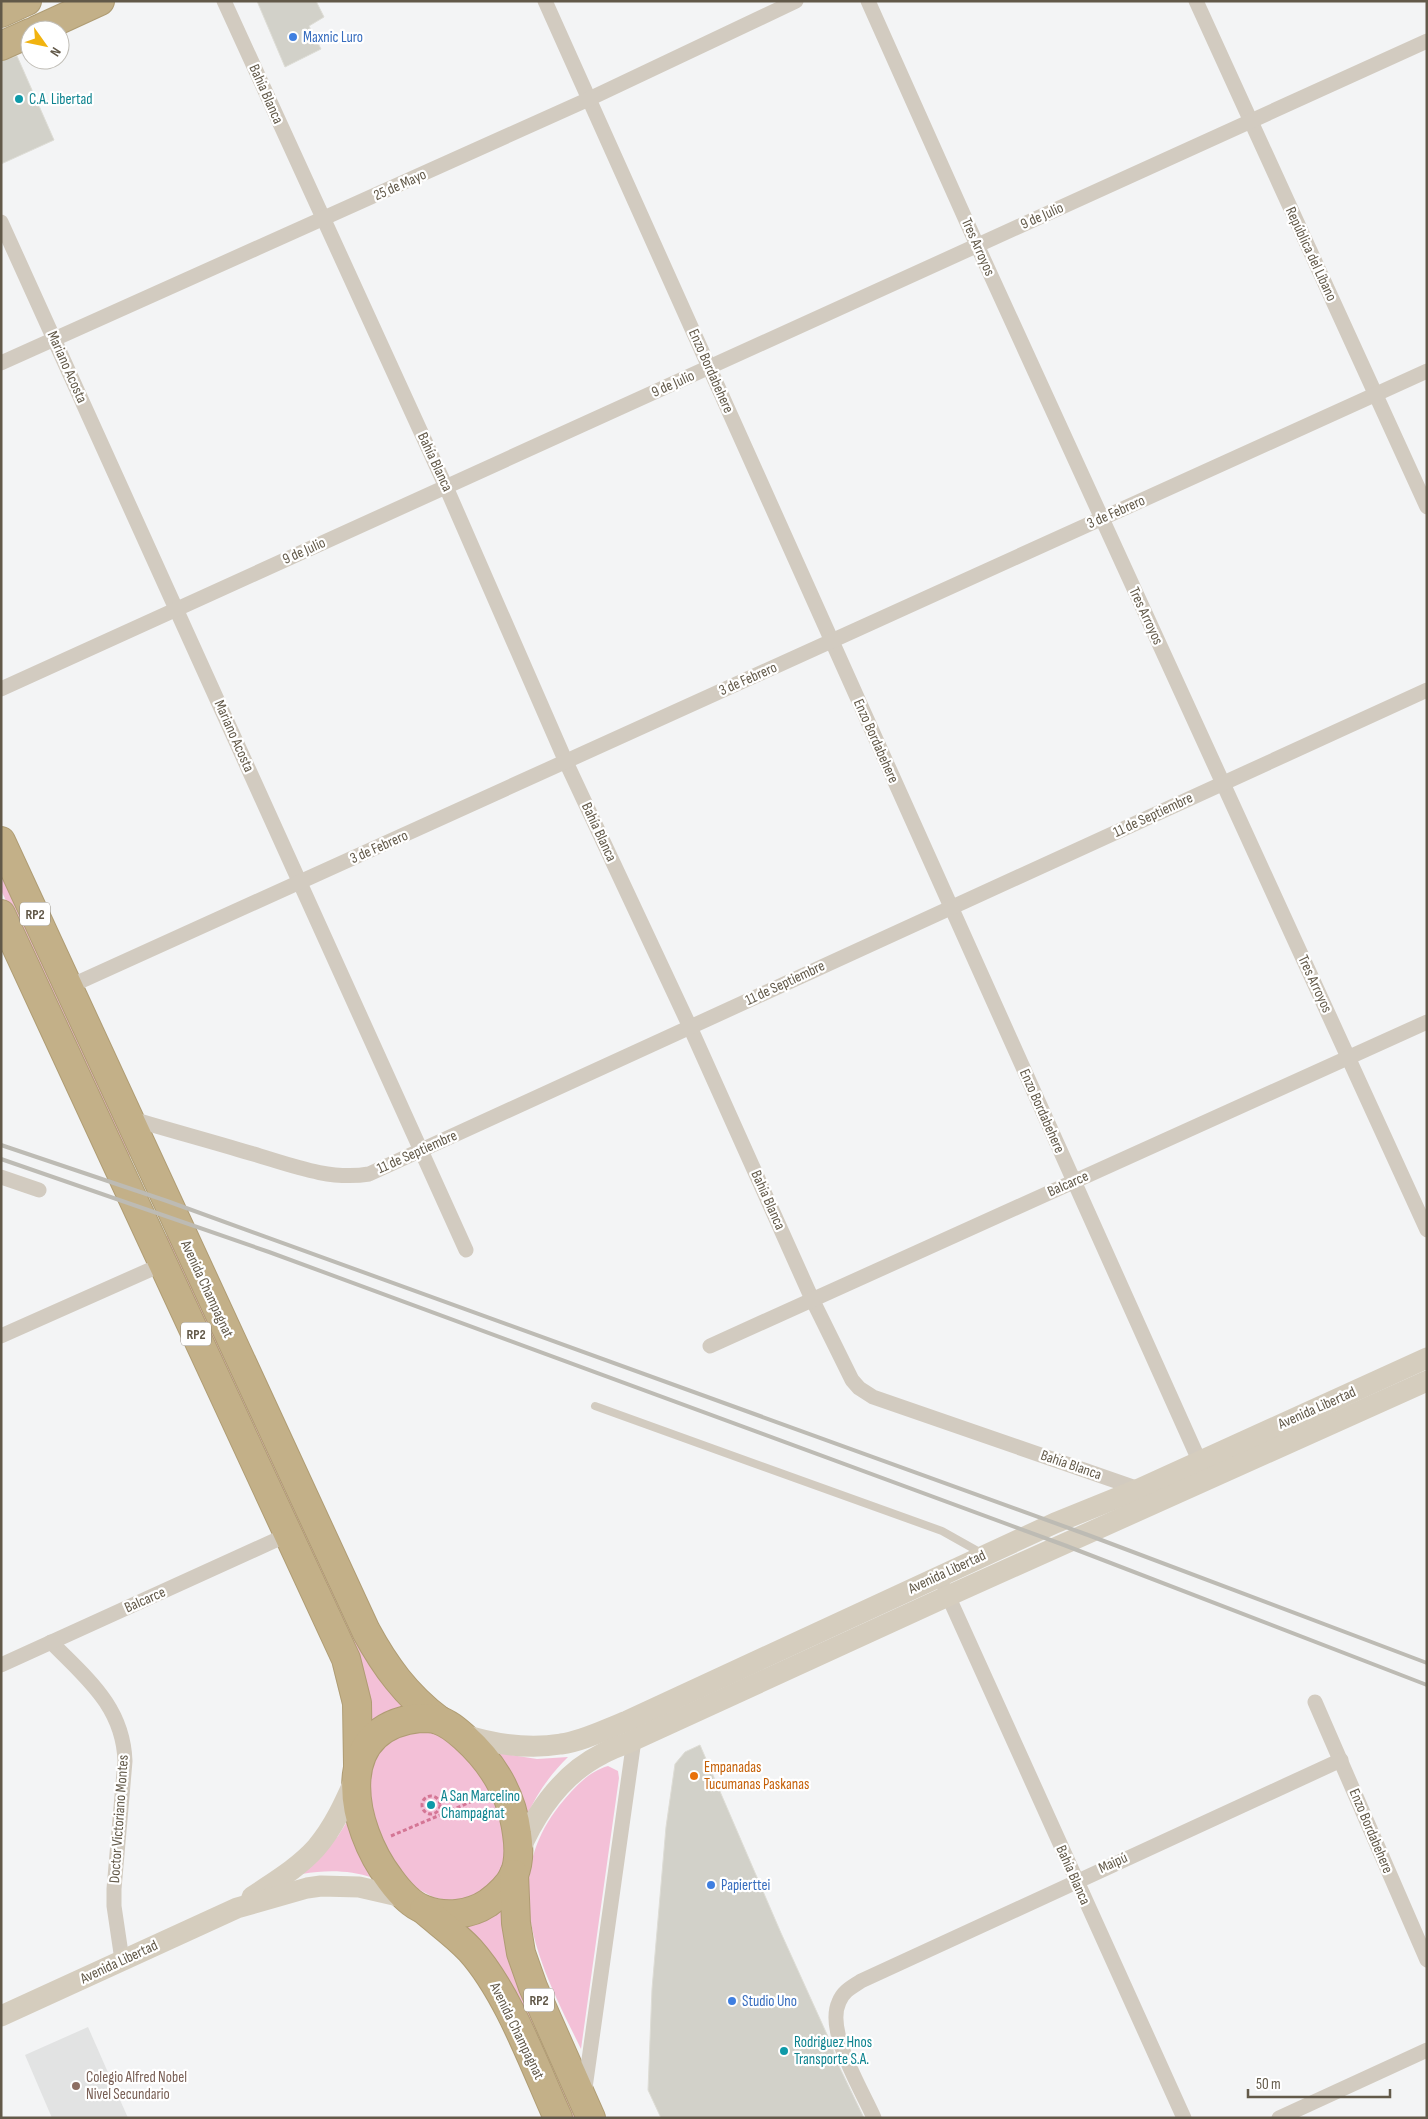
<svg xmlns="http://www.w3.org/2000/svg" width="1428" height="2119" font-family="'Sofia Sans Condensed',sans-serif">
<rect width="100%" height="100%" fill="#f3f4f5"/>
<path fill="#e2e3e3" d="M88 2027 128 2118H52L25 2055Z"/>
<g fill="#f3c0d7">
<path d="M1 862 133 1153 130 1156 123 1155 1 890Z"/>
<path d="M169 1234 409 1708 388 1713 369 1726 165 1237Z"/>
<path d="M426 1730 441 1735 482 1771 490 1783 507 1843 504 1865 492 1883 483 1891 462 1899 447 1900 433 1897 418 1889 405 1879 385 1853 367 1792 376 1754 394 1736Z"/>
<path d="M499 1753 537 1759 568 1757C550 1775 536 1794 526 1818L506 1766Z"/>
<path d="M608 1766 618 1771 619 1778 581 2049C543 1971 496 1887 559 1806 572 1790 587 1772 608 1766Z"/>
<path d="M348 1820 356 1847 373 1878C349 1870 327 1870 302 1874L338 1836Z"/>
<path d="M503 1906 582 2118H570L478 1939 464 1925Z"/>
</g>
<g fill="#d2d1c9" stroke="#deddd6">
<path d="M257 1H316L324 17 309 26 321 49 285 67Z"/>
<path d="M17 56 54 140 1 164V61Z"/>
<path d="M700 1745 781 1933 830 2041 838 2064 864 2118H661L648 2090 652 1989 666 1827 675 1764 685 1752Z"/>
</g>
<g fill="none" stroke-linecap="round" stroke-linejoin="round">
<defs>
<g id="highway">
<path d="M1 13 27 1"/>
<path d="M37 30 100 1"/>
<path d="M1 46 30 33"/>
<path d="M1 841 366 1631C385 1666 406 1695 439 1720"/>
<path d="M1 914 346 1659 357 1703 358 1764"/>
<path d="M420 1718C426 1718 433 1718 438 1720 448 1723 456 1730 464 1737 493 1763 512 1794 517 1834 519 1847 519 1863 514 1875 508 1887 499 1895 488 1903 470 1915 444 1918 423 1909 410 1904 398 1890 390 1879 350 1827 330 1727 420 1718Z"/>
<path d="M514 1874 516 1923 521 1953 533 1987 591 2118"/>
<path d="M424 1910C439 1923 456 1935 470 1950 508 1992 534 2065 558 2118"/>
</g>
</defs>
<use href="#highway" stroke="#af9c73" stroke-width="30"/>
<g stroke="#d47695" stroke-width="3" stroke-dasharray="4 2.5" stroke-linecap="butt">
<circle cx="431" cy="1805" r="9"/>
<path d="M391 1836 482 1797"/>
</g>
<path stroke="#d2cbc0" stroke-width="8" d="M595 1406 942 1531 983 1554"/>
<g stroke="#d2cbc0" stroke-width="15">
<path d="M224 1 446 487 566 762 690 1027 812 1299 852 1380 859 1388 873 1397 1139 1489"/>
<path d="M545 1 1203 1469"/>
<path d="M868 1 977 245 1427 1230"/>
<path d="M1196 1 1427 507"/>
<path d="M1 222 466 1250"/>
<path d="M1 363 589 99 796 1"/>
<path d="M1 689 1427 41"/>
<path d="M68 987 1427 371"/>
<path d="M129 1118C169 1130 210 1141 250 1153 288 1164 329 1181 369 1174L1427 690"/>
<path d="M1 1177 39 1190"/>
<path d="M1 1336 163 1264"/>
<path d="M710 1346 1427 1022"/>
<path d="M945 1589 1184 2118"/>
<path d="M51 1642C86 1678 123 1706 125 1761L114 1889V1906L122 1960"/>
<path d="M1 1665 289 1534"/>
<path d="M1315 1702 1427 1960"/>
<path d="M584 2095 634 1740"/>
<path d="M874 2118C862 2090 825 2031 839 2002 843 1991 852 1987 861 1981L1341 1760"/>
<path d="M1279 2118 1427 2050"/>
</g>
<g stroke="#d5cdbe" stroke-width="21">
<path d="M461 1734C493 1744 527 1750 561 1744 583 1741 606 1729 627 1721L1055 1523 1139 1489 1427 1358"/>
<path d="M518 1854C535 1814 562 1774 602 1754 612 1748 624 1745 634 1740L948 1596 1427 1381"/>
<path d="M252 1897C274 1882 298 1868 316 1848 334 1827 345 1802 356 1777"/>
<path d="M1 2016 237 1908 307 1888 321 1886 359 1887 407 1898"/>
</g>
<use href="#highway" stroke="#c3b088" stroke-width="28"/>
<g stroke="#bdbbb4" stroke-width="4">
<path d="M1 1145 167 1201 1088 1535 1427 1663"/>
<path d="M1 1159 269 1252 1064 1545 1427 1685"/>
</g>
</g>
<g fill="#3f7fe0" stroke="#fff" stroke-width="2">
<circle cx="293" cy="37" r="5"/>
<circle cx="711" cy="1885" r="5"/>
<circle cx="732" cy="2001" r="5"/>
</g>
<g fill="#0f9aa8" stroke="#fff" stroke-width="2">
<circle cx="19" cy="99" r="5"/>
<circle cx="431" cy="1805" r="5"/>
<circle cx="784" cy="2051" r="5"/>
</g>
<circle fill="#e8710a" stroke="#fff" stroke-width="2" cx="694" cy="1776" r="5"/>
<circle fill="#8d6e63" stroke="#fff" stroke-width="2" cx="76" cy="2086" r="5"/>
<g text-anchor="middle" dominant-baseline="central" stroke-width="4.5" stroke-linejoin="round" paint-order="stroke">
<g fill="#fff" stroke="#918b80" stroke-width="1">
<rect x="20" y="902.5" width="30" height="23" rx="4"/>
<rect x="181" y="1322.5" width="30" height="23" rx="4"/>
<rect x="524" y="1988.5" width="30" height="23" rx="4"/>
</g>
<g font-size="14" font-weight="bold" fill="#625949">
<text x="35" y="914">RP2</text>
<text x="196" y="1334">RP2</text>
<text x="539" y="2000">RP2</text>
</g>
<g font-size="15" fill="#366cbe" stroke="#fff" text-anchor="start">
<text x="303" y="37">Maxnic Luro</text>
<text x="721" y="1885">Papierttei</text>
<text x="742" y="2001">Studio Uno</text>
</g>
<g font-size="15" fill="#625949" stroke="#fff">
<text transform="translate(266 94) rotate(66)">Bahía Blanca</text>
<text transform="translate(400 185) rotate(-24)">25 de Mayo</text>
<text transform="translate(1042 216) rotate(-24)">9 de Julio</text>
<text transform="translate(978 247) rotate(66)">Tres Arroyos</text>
<text transform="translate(1311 254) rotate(65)">República del Líbano</text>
<text transform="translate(67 367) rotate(66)">Mariano Acosta</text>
<text transform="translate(711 371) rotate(66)">Enzo Bordabehere</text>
<text transform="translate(673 384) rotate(-24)">9 de Julio</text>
<text transform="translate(435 462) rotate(65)">Bahía Blanca</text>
<text transform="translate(1116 512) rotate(-24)">3 de Febrero</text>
<text transform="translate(304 551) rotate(-24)">9 de Julio</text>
<text transform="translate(1146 616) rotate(65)">Tres Arroyos</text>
<text transform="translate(748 679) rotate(-24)">3 de Febrero</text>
<text transform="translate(234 736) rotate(66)">Mariano Acosta</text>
<text transform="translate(876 741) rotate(66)">Enzo Bordabehere</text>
<text transform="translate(1153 815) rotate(-25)">11 de Septiembre</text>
<text transform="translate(599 832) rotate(65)">Bahía Blanca</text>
<text transform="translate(379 847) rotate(-24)">3 de Febrero</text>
<text transform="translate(785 983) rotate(-25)">11 de Septiembre</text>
<text transform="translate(1315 984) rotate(65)">Tres Arroyos</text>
<text transform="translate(1042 1111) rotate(66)">Enzo Bordabehere</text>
<text transform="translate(417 1152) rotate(-24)">11 de Septiembre</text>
<text transform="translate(1068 1184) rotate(-24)">Balcarce</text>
<text transform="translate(768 1200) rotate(66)">Bahía Blanca</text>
<text transform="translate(207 1289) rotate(65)">Avenida Champagnat</text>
<text transform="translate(1317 1408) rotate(-24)">Avenida Libertad</text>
<text transform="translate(1071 1465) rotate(19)">Bahía Blanca</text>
<text transform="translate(947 1572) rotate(-25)">Avenida Libertad</text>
<text transform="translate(145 1600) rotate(-24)">Balcarce</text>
<text transform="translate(119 1819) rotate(-86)">Doctor Victoriano Montes</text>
<text transform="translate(1371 1831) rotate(67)">Enzo Bordabehere</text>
<text transform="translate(1113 1863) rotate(-24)">Maipú</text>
<text transform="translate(1073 1875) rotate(66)">Bahía Blanca</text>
<text transform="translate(119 1962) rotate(-25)">Avenida Libertad</text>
<text transform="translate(517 2031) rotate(64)">Avenida Champagnat</text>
</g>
<g font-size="15" fill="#0d838f" stroke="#fff" text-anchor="start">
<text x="29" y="99">C.A. Libertad</text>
<text x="441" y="1796">A San Marcelino<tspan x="441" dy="17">Champagnat</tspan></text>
<text x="794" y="2042">Rodriguez Hnos<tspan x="794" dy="17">Transporte S.A.</tspan></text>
</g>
<g font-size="15" fill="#c56008" stroke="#fff" text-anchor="start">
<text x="704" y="1767">Empanadas<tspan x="704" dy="17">Tucumanas Paskanas</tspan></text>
</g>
<g font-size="15" fill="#785e54" stroke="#fff" text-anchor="start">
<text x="86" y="2077">Colegio Alfred Nobel<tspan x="86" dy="17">Nivel Secundario</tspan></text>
</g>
</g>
<rect width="1428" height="2119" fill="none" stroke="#625949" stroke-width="5"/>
<g transform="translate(45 45) rotate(123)"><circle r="24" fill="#ffffff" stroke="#c0bdb6"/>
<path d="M0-4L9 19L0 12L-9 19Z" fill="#f1b310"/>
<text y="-8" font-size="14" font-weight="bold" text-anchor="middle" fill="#625949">N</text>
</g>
<path d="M1248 2089v8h142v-8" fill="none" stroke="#625949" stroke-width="2.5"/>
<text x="1256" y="2089" font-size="15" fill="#625949" stroke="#ffffff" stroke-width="4" paint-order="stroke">50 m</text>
</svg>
